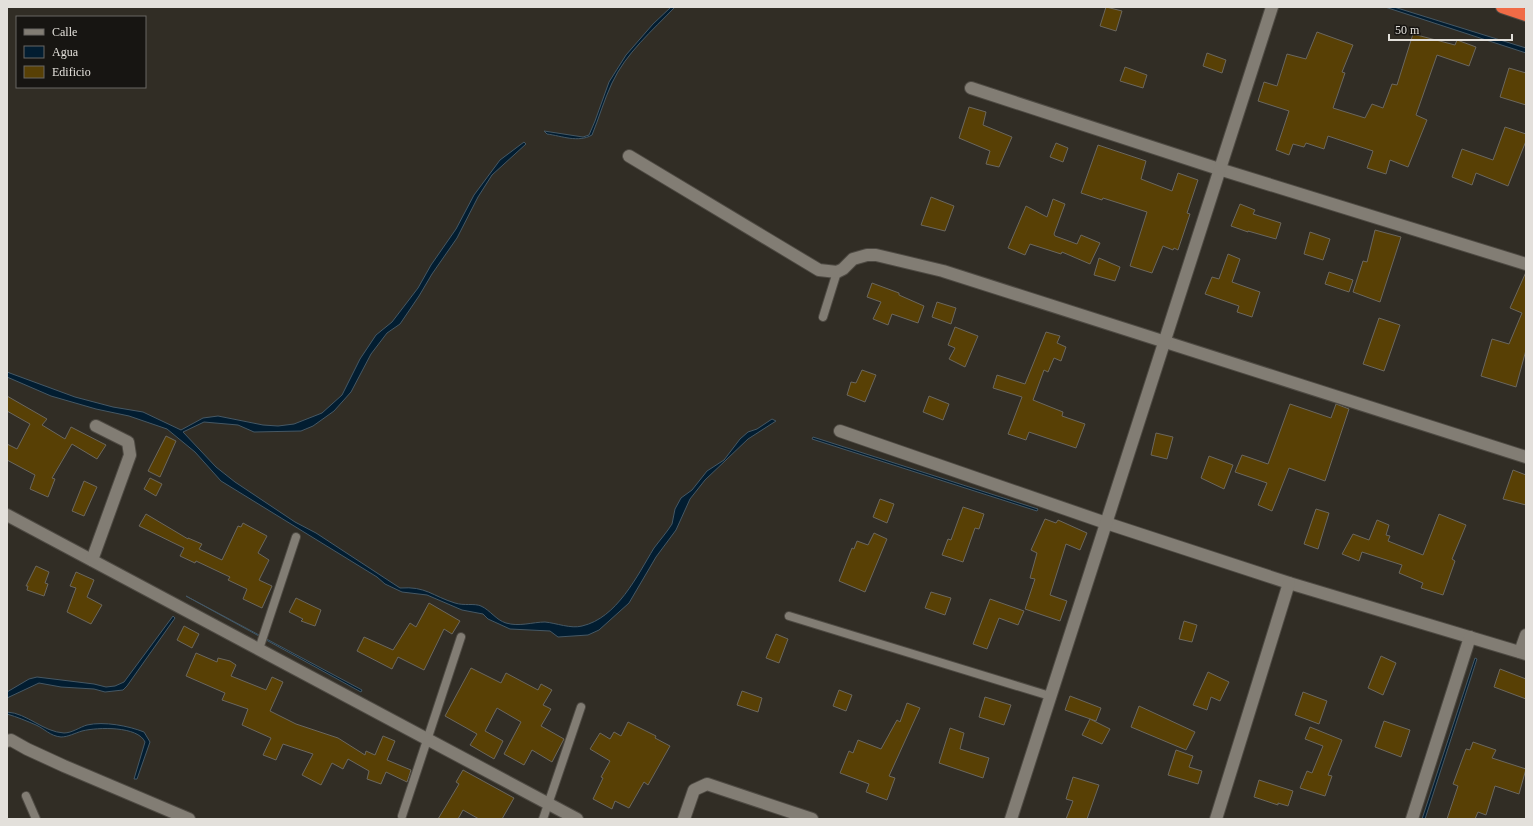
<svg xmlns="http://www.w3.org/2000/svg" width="1533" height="826" font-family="Georgia,serif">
<rect width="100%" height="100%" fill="#312d25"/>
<g fill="#021d31" stroke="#465864">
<path d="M671 7H675C652 31 626 53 612 83 604 100 599 118 592 135 578 143 562 136 547 134L544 131 583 137 589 135 595 121 609 82 626 55 653 24Z"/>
<path d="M1385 7H1394L1526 48V53Z"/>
<path d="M524 142 526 144 492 175 478 197 457 238 432 274 419 296 400 324 387 333 371 354 351 392 334 411 313 426 301 431 254 432 238 425 204 422 183 432 216 467 235 482 295 522 316 533 400 588C426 586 432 596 455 603 464 606 474 603 481 606 490 610 496 620 506 623 519 627 533 622 545 622 556 623 571 629 582 626 617 618 637 576 654 548 660 540 667 532 672 524L675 509 681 498 692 490 707 471 724 460 740 439 748 432 757 429 772 419 776 421 748 439 705 480 690 499 676 530 656 557 629 603 599 630 588 635 558 637 550 631 510 629 488 619 483 614 462 610 427 595 402 592 385 584 377 577 221 481 195 452 167 429 129 416 96 409 51 396 7 377V372L75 397 113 407 143 412 181 430 203 418 218 416 263 425 278 426 294 424 322 413 342 395 360 359 376 335 392 322 418 288 431 265 456 229 474 195 500 160Z"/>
<path d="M813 437 1038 509 1037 511 812 439Z"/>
<path d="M186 596 362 690 361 692Z"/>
<path d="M173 616 175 618 127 686 123 690 105 692 94 689 61 687 39 683 7 698V692L29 679 37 677 94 684 106 687 115 686 124 682Z"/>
<path d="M1475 658 1477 659 1425 819H1422Z"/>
<path d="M7 712C27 713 43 732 64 733 72 733 80 727 87 725 104 721 129 726 144 732L150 742 137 779H134L145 742C138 726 98 727 82 731 75 733 68 737 61 737 50 736 45 729 36 725 27 721 17 717 7 714Z"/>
</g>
<g fill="#584005" stroke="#6b675e">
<path d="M1106 7 1122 11 1116 31 1100 26Z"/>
<path d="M1317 32 1353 45 1342 72 1345 73 1333 108 1365 118 1372 104 1383 108 1392 84 1397 85 1413 34 1455 45 1457 40 1476 47 1469 66 1437 55 1416 115 1427 120 1408 167 1390 160 1386 174 1367 168 1373 151 1328 136 1324 149 1306 143 1304 147 1293 144 1289 155 1276 150 1289 111 1258 101 1264 82 1277 86 1287 54 1306 59Z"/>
<path d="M1207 53 1226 60 1222 73 1203 66Z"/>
<path d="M1125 67 1147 75 1143 88 1120 81Z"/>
<path d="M1509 68 1526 73V105L1500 97Z"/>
<path d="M969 107 986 112 983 125 1012 137 999 167 986 164 990 151 959 138Z"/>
<path d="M1505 127 1526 134V141L1508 186 1476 173 1472 185 1452 177 1462 149 1493 160Z"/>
<path d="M1056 143 1068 148 1063 162 1050 157Z"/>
<path d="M1098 145 1146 161 1141 179 1172 191 1178 173 1198 180 1187 213 1190 214 1178 250 1174 248 1173 250 1163 246 1152 273 1130 266 1147 212 1103 198 1102 200 1081 193Z"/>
<path d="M931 197 954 206 945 231 921 225Z"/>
<path d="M1053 199 1065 204 1054 234 1055 236 1077 244 1081 235 1100 243 1090 264 1062 252 1061 254 1030 244 1025 255 1008 248 1026 206 1047 217Z"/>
<path d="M1240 204 1255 210 1253 214 1281 223 1276 239 1248 231V232L1231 226Z"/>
<path d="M1375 230 1401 237 1380 302 1353 292 1363 261 1367 262Z"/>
<path d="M1310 232 1330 239 1323 260 1304 254Z"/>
<path d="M1228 254 1240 259 1232 282 1260 292 1252 317 1237 312 1239 306 1205 294 1212 277 1219 279Z"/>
<path d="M1099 258 1120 267 1115 281 1094 275Z"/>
<path d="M1329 272 1353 280 1349 292 1325 284Z"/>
<path d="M1526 272V350L1516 387 1481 376 1492 339 1509 344 1522 313 1510 308Z"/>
<path d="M872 283 899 293V295L924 306 918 323 892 314 888 325 873 319 881 302 867 297Z"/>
<path d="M937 302 956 308 951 324 932 317Z"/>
<path d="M1379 318 1400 325 1384 371 1363 364Z"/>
<path d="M955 327 978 336 965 367 949 359 955 348 948 345Z"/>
<path d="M1046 332 1060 336 1057 343 1066 347 1061 361 1054 358 1048 372 1044 370 1033 400 1063 412 1062 416 1085 424 1076 448 1029 432 1026 440 1008 434 1022 397 993 388 997 375 1025 384Z"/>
<path d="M862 370 876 375 865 402 847 395 851 382 856 383Z"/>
<path d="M7 396 47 419 42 425 65 439 71 427 106 445 97 459 72 444 52 478 55 479 48 497 30 489 35 475 7 460V444L17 449 30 424 7 411Z"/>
<path d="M929 396 949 404 943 420 923 412Z"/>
<path d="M1290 404 1331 418 1336 404 1349 409 1325 481 1289 468 1272 511 1258 505 1267 483 1235 472 1242 455 1268 464Z"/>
<path d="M1156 433 1173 437 1167 459 1151 455Z"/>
<path d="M166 436 176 441 160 477 148 471Z"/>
<path d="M1209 456 1233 465 1224 489 1201 478Z"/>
<path d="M1513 470 1526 475V505L1503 499Z"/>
<path d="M150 478 162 484 156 496 144 489Z"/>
<path d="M84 481 97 487 84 516 72 511Z"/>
<path d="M880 499 894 504 887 523 873 517Z"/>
<path d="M963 507 984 514 979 529 975 528 963 562 942 555 948 539 951 540Z"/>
<path d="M1316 509 1329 513 1318 549 1304 544Z"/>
<path d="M146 514 188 539V538L202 544 199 549 222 560 238 526 241 527 243 523 267 536 258 553 269 560 259 580 272 586 262 608 243 599 247 589 228 580 230 577 196 561 195 563 180 556 184 548 139 526Z"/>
<path d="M1439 514 1466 525 1452 559 1455 561 1443 595 1421 588 1423 583 1399 573 1402 565 1362 552 1359 561 1342 554 1353 534 1369 540 1377 520 1389 525 1386 535 1390 536 1388 541 1423 555Z"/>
<path d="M1045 519 1056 523 1058 520 1087 533 1080 550 1066 544 1050 595 1067 601 1060 621 1025 609 1035 579 1030 578 1037 553 1031 550Z"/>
<path d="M874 533 887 539 865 592 839 581 852 548 854 549 857 541 868 545Z"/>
<path d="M36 566 49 572 45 583 48 584 44 596 27 590 28 586H26Z"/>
<path d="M76 572 94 580 87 597 102 605 91 624 67 612 76 588 70 586Z"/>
<path d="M931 592 951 598 945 615 925 608Z"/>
<path d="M296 598 321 610 315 626 301 621 303 619 289 612Z"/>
<path d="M990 599 1024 611 1018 625 999 618 987 649 973 644Z"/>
<path d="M429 603 460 621 452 634 444 629 424 670 398 657 392 669 357 651 364 637 393 650 410 623 416 627Z"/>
<path d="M1184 621 1197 625 1192 642 1179 639Z"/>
<path d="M184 626 199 634 192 648 177 640Z"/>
<path d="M776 634 788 639 779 663 766 658Z"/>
<path d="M196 653 217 662 218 658 230 661 236 665 231 676 266 690 272 677 283 682 270 711 296 724 338 738 365 755 366 751 375 755 383 736 395 741 387 760 411 770 407 782 386 772 381 784 367 779 369 771 348 759 343 769 332 763 321 785 302 775 313 754 283 744 276 760 263 755 271 738 242 725 248 709 222 700 225 693 186 676Z"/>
<path d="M1381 656 1396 663 1383 695 1368 688Z"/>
<path d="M471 668 501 683 506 673 538 690 541 684 552 690 543 705 551 709 541 726 564 739 552 762 532 750 524 765 504 754 521 722 497 708 485 731 503 741 494 759 470 745 477 734 445 716Z"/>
<path d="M1500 669 1526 679V699L1494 687Z"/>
<path d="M1208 672 1229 682 1220 701 1211 697 1207 710 1193 705Z"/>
<path d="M839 690 852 695 846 711 833 706Z"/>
<path d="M742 691 762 698 758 712 737 705Z"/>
<path d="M1303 692 1327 701 1319 724 1295 715Z"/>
<path d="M1070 696 1101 708 1096 721 1065 710Z"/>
<path d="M985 697 1011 705 1004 725 979 717Z"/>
<path d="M907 703 920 708 889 776 895 778 887 800 866 792 869 784 840 773 849 751 853 753 858 740 881 749 897 720 900 722Z"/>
<path d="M1139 706 1195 732 1186 750 1131 727Z"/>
<path d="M1090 719 1110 729 1102 744 1082 735Z"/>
<path d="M1384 721 1410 730 1401 757 1375 747Z"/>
<path d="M628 722 656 736 655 738 670 746 648 785 644 782 629 808 615 801 612 809 593 799 603 778 601 777 610 761 590 749 600 733 610 739 614 732 621 736Z"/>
<path d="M1310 727 1342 740 1328 775 1332 776 1325 796 1300 788 1307 771 1312 773 1323 746 1305 739Z"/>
<path d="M950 728 964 733 960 749 989 758 983 778 939 763Z"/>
<path d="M1473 742 1496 750 1492 758 1526 769 1519 794 1495 786 1486 815 1478 812 1475 819H1447L1458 786 1453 784 1466 749 1470 750Z"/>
<path d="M1176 750 1193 756 1189 767 1202 771 1198 784 1168 775Z"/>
<path d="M463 770 514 798 502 819H479L463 810 458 819H438L459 784 456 782Z"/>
<path d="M1073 777 1099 785 1087 819H1066L1073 801 1066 799Z"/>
<path d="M1259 780 1293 791 1288 806 1278 803V805L1254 797Z"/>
</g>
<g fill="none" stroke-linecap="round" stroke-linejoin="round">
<defs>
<g id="lane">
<path d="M823 317 837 272"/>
<path d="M789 616 1050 696"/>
<path d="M259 649 296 537"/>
<path d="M26 796 36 819"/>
<path d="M402 816 461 637"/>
<path d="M543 819 581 707"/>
</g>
<g id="street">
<path d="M971 88 1219 169 1526 264"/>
<path d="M629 156 819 270 837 272 843 269 853 259 867 255H876L943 271 1526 457"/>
<path d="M840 431 1106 523 1289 583 1526 654"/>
<path d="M7 515 577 819"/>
<path d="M92 560 130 455 128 442 96 426"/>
<path d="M1520 652 1526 635"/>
<path d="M7 741 11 740 27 749 64 766 189 819"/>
<path d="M684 819 694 790 707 784 812 819"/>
<path d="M1011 819 1272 7"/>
<path d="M1216 819 1289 583"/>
<path d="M1412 819 1470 637"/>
</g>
<path id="highway" d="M1502 7 1526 15"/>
</defs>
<use href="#lane" stroke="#4e4a43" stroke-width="10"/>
<use href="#street" stroke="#4e4a43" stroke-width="14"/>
<use href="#highway" stroke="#4e4a43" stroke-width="14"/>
<use href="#lane" stroke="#827d74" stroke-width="8"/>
<use href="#street" stroke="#827d74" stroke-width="12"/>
<use href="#highway" stroke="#f06b46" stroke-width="12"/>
</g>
<rect width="1533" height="826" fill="none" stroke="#e3e0db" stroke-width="16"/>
<rect x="16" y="16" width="130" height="72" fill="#171512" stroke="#696662"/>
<rect x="24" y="29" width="20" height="6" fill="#827d74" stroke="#696662"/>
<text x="52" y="36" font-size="12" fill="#e3e0db">Calle</text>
<rect x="24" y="46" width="20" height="12" fill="#021d31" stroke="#696662"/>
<text x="52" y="56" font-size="12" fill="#e3e0db">Agua</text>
<rect x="24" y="66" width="20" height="12" fill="#584005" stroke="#696662"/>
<text x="52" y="76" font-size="12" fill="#e3e0db">Edificio</text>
<path d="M1389 34v6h123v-6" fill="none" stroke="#e3e0db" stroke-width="2"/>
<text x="1395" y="34" font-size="12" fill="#e3e0db" stroke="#171512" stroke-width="3" paint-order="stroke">50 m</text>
</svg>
